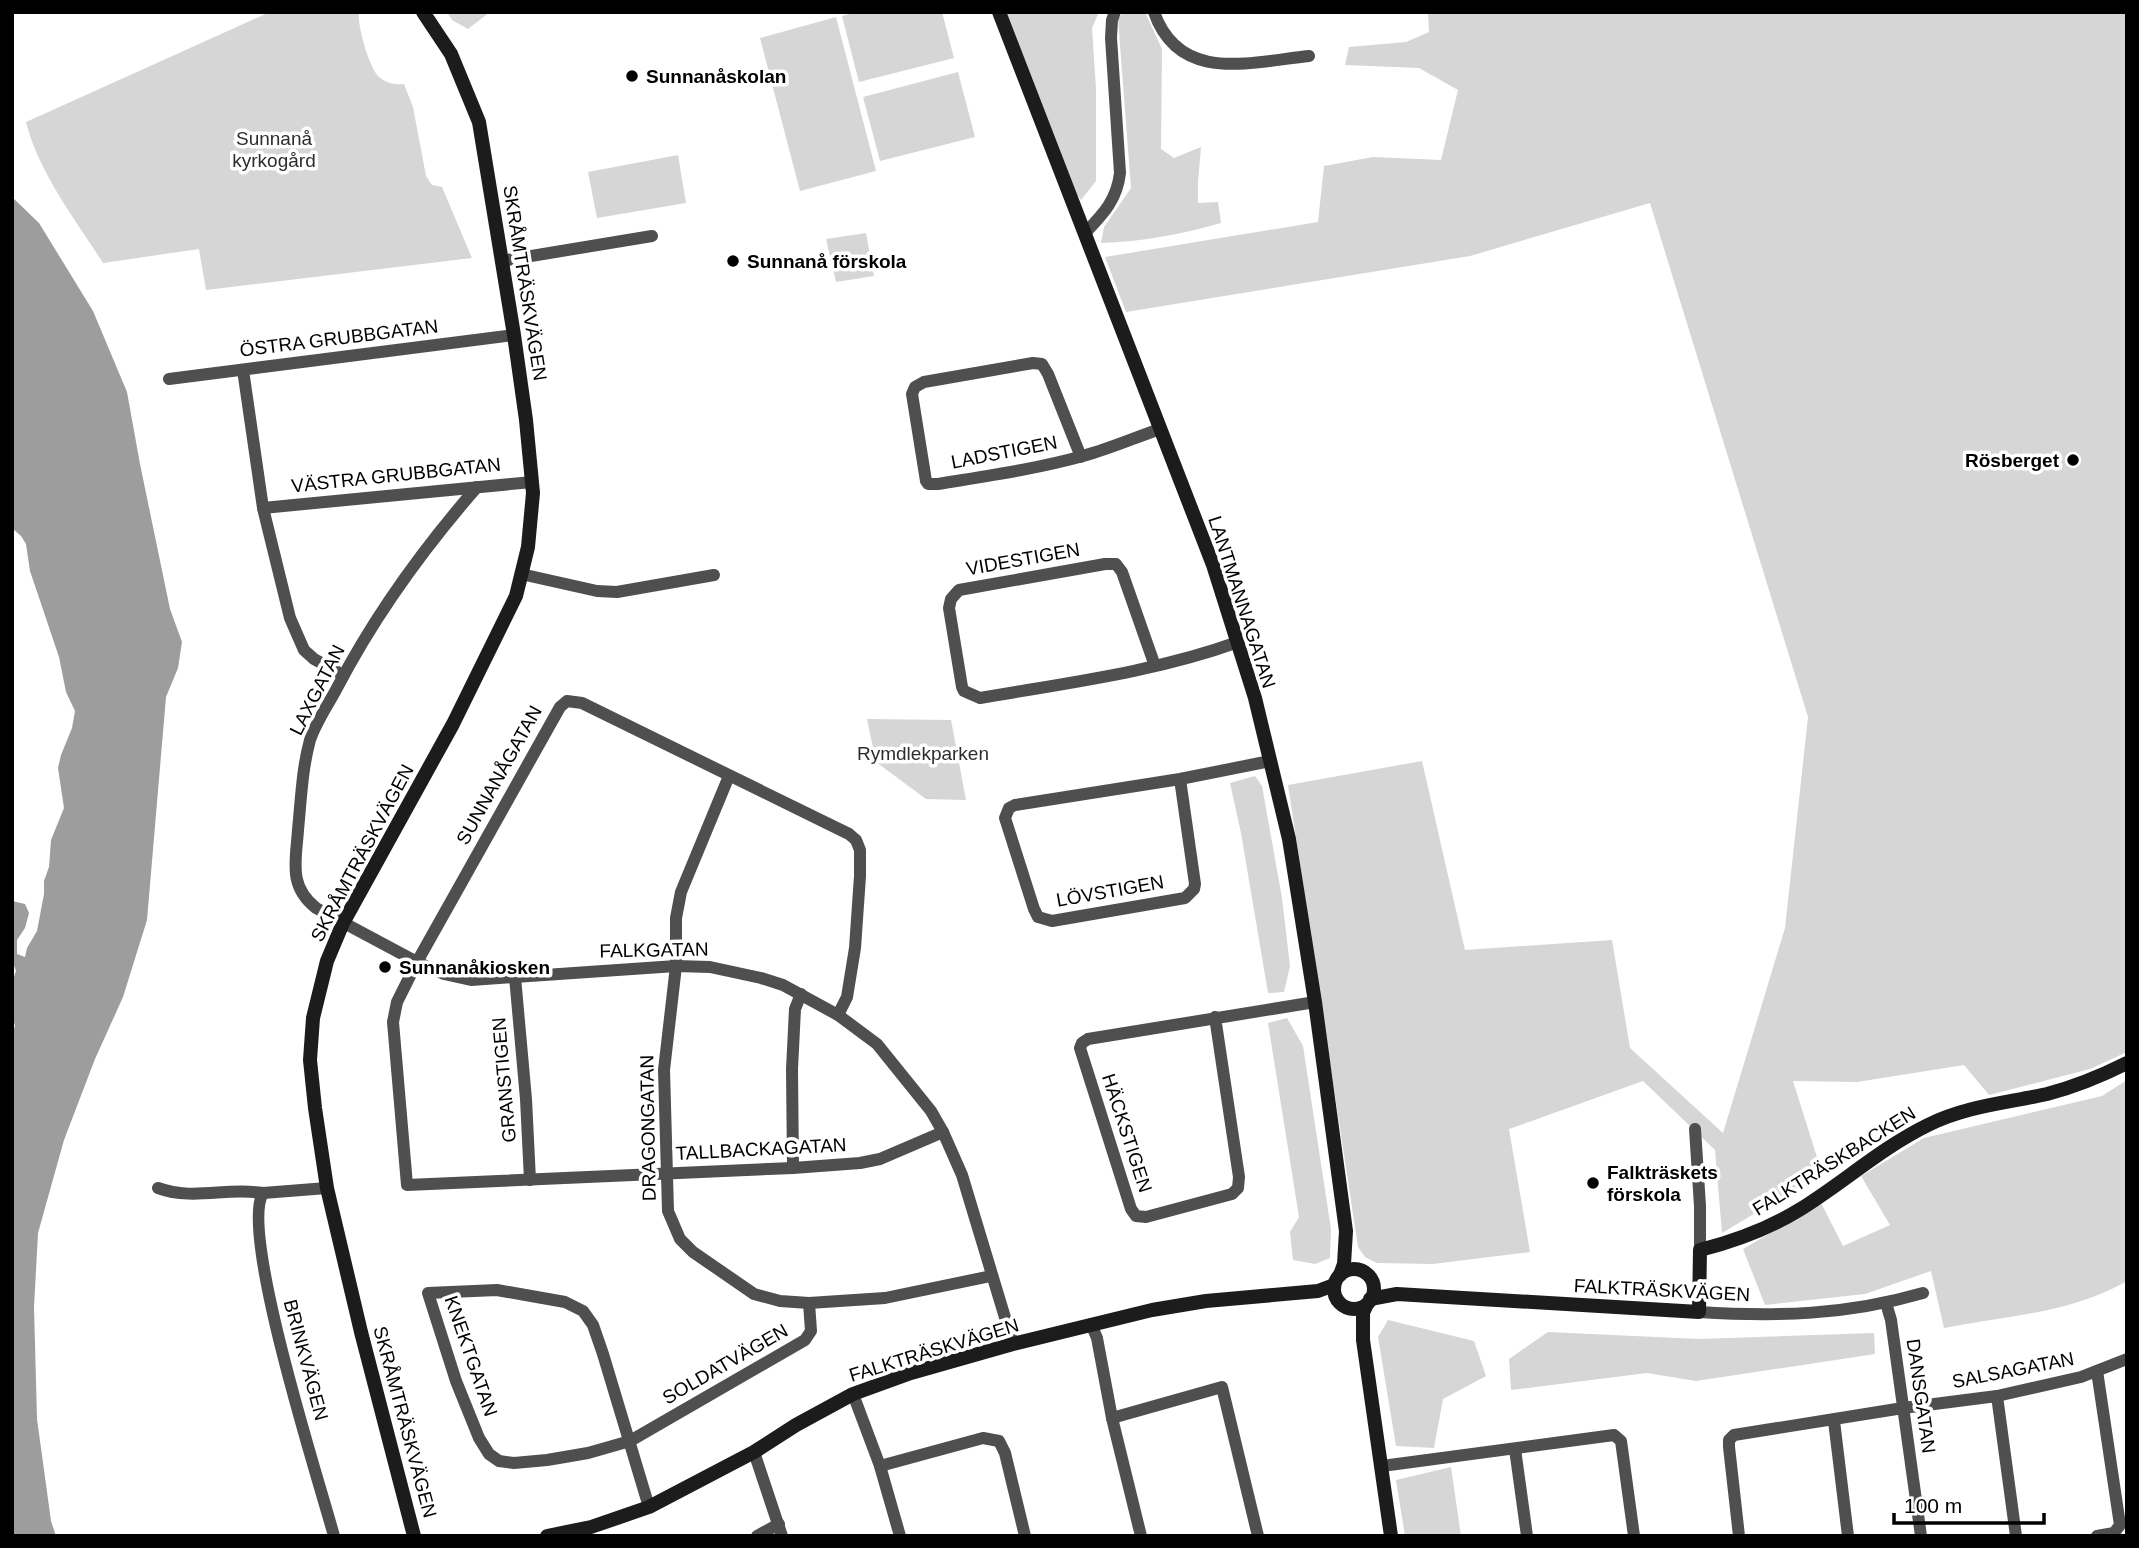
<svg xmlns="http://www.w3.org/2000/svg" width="2139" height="1548" font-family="Helvetica,sans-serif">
<rect width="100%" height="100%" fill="#fff"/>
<g fill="#d6d6d6">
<path d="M270 12H359C357 26 369 66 378 76 385 83 395 85 404 84L413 107 426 176 432 185 442 187 472 258 206 290 199 249 103 263C75 219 39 173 26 122Z"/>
<path d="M447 12H490L468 29 452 20Z"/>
<path d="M856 12H942L954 58 859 82 842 16Z"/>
<path d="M1005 12H1099L1092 28 1096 89V181L1081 200 1073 190Z"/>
<path d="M1124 12H1145L1162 49 1161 149 1174 158 1201 147 1198 182V203L1218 202 1221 223C1182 234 1141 242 1101 243L1104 227 1131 188 1118 19Z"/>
<path d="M1428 12H2127V1052L2090 1069 1989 1095 1964 1065 1857 1082 1793 1081 1822 1173 1722 1233 1715 1150 1643 1081 1509 1129 1530 1252 1433 1264 1377 1263 1365 1257 1358 1247 1288 785 1422 761 1465 950 1612 940 1630 1048 1723 1133 1785 928 1808 717 1650 203 1470 256 1126 312 1105 257 1318 222 1324 166 1373 157 1441 160 1458 90 1419 68 1345 65 1349 47 1406 42 1429 32Z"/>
<path d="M836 17 876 171 800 191 760 38Z"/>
<path d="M958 72 975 137 880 161 863 97Z"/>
<path d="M678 155 686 203 597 218 588 172Z"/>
<path d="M866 233 874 276 836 282 826 239Z"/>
<path d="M867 719 951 720 966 800 926 799 876 762Z"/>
<path d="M1255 776 1262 786 1282 898 1290 966 1284 992 1268 993 1241 833 1230 783Z"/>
<path d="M1287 1018 1303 1046 1331 1229 1330 1258 1315 1264 1293 1260 1290 1232 1299 1217 1268 1023Z"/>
<path d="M2127 1080V1281C2072 1313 2006 1316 1944 1328L1931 1271 1865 1294 1765 1305 1743 1249 1821 1203 1843 1246 1890 1225 1861 1176 1924 1138 2102 1096Z"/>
<path d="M1388 1320 1474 1341 1486 1376 1443 1399 1434 1448 1396 1446 1378 1337Z"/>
<path d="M1548 1332 1699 1339 1874 1333 1875 1354 1696 1381 1647 1373 1511 1390 1509 1359Z"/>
<path d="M1451 1467 1461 1536H1405L1396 1480Z"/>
</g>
<path fill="#9d9d9d" d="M12 197 39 223 93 311 127 392 140 464 170 609 182 642 178 668 166 697 147 920 123 997 95 1059 64 1140 38 1233 34 1307 37 1419 51 1521 56 1536H12V1034L15 1026 12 1015V982L16 971 12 960V901L25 904 29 913 25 928 17 940V954L25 957 27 948 37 931 44 894V881L49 867 51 840 64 808 58 768 61 755 72 728 75 711 66 692 59 657 30 571 26 544 21 536 12 528Z"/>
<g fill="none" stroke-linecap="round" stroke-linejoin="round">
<g stroke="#4f4f4f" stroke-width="12">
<path d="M1154 12C1179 84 1251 62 1309 56"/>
<path d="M1085 233C1103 214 1117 200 1120 173L1111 38 1112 20 1115 12"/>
<path d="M501 261 652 236"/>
<path d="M243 370 263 508 290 618 304 650 314 659 343 675"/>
<path d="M169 379 514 335"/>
<path d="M1081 457 1048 374 1042 364 1033 363 924 382 915 387 912 394 926 481 928 484H938C986 476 1036 469 1083 456 1109 449 1134 438 1160 429"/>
<path d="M477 487C423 549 375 615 337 688 328 705 316 722 310 740 302 769 301 800 298 830 296 861 288 886 316 908L417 962 444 974 471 980 676 966 710 967 761 978 783 985 838 1015 877 1044 931 1111 943 1132 962 1175 1013 1344"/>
<path d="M263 508 532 482"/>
<path d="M521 574 597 591 617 592 714 575"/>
<path d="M1155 666 1122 572 1116 564H1105L959 590 951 599 949 608 962 687 964 691 980 698C1066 683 1155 672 1238 642"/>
<path d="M729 776 681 892 676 918V966L664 1070 668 1211 680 1239 693 1252 754 1294 780 1301 809 1303 885 1298 991 1276"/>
<path d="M1180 779 1195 884 1194 889 1185 898 1052 921 1038 917 1034 909 1005 818 1009 808 1015 805 1180 779 1270 761"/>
<path d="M515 977 526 1099 530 1180"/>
<path d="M838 1015 847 997 855 948 860 876V850L856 840 849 834 582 703 567 701 560 707 417 962 397 1002 393 1022 407 1185 793 1168 860 1163 880 1159 943 1132"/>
<path d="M1215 1017 1239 1177 1238 1188 1232 1194 1146 1217 1136 1216 1131 1209 1080 1048 1082 1043 1088 1039 1315 1002"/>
<path d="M1695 1129 1700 1206V1250"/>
<path d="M793 1168 792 1069 795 1009 801 994"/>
<path d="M158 1188C194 1201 226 1187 263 1193"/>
<path d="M327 1188 263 1193C239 1232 319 1481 334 1536"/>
<path d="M1886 1303 1891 1320 1921 1536"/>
<path d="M1699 1312C1777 1317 1847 1315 1923 1293"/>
<path d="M1091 1324 1097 1338 1112 1418 1141 1536"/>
<path d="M853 1394 880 1466 900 1536"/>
<path d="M1997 1396 2016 1536"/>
<path d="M1112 1418 1222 1387 1258 1536"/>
<path d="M1834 1421 1848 1536"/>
<path d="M1515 1449 1527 1536"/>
<path d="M754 1452 782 1536"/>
<path d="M880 1466 983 1438 999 1441 1005 1453 1025 1536"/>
<path d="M1382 1466 1614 1435 1621 1441 1634 1536"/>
<path d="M649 1507 603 1354 593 1325 583 1311 565 1302 497 1290 428 1293 456 1381 479 1438 489 1454 499 1461 514 1463 547 1460 588 1453 630 1441 805 1340 811 1331 809 1303"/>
<path d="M757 1536 779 1524"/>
<path d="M1739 1536 1729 1447V1440L1734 1435 1903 1408 1997 1396 2081 1377 2127 1359"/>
<path d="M2097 1536 2114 1533 2120 1525 2097 1371"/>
</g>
<g stroke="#1c1c1c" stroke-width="14">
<path d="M999 12 1213 565 1255 698 1289 839 1315 1002 1346 1231 1344 1264 1340 1275"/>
<circle cx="1354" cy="1289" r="20"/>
<path d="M1370 1299 1397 1294 1699 1312 1700 1250C1735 1241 1768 1229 1799 1210 1843 1183 1881 1148 1928 1125 1966 1106 2007 1103 2047 1094 2074 1087 2101 1076 2127 1063"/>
<path d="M1367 1304 1363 1313V1340L1391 1536"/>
<path d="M414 1536 361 1332 327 1188 315 1108 310 1060 313 1018 327 961 343 923 453 724 516 596 528 547 533 493 526 420 514 335 479 122 451 54 423 12"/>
<path d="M547 1536 591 1527 649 1507 754 1452 796 1425 853 1394 911 1373 1013 1344 1152 1310 1206 1301 1318 1291 1334 1285"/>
</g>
</g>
<g fill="#000" stroke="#fff" stroke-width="2.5">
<circle cx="632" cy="76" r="7"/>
<circle cx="733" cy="261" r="7"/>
<circle cx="2073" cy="460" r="7"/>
<circle cx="385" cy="967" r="7"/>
<circle cx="1593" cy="1183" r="7"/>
</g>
<g text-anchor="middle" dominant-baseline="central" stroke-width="7" stroke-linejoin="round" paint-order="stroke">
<g font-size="19" font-weight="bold" fill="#000" stroke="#fff" text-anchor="start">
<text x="646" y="76">Sunnanåskolan</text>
<text x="747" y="261">Sunnanå förskola</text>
<text x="2059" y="460" text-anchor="end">Rösberget</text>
<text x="399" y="967">Sunnanåkiosken</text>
<text x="1607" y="1172">Falkträskets<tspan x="1607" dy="22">förskola</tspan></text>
</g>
<g font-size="19" fill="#2d2d2d" stroke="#fff">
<text x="274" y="138">Sunnanå<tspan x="274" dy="22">kyrkogård</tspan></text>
<text x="923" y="753">Rymdlekparken</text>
</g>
<g font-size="19" fill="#000" stroke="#fff">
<text transform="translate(525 283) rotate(81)">SKRÅMTRÄSKVÄGEN</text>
<text transform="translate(339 338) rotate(-7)">ÖSTRA GRUBBGATAN</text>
<text transform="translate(1004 452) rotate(-11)">LADSTIGEN</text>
<text transform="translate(396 475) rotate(-6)">VÄSTRA GRUBBGATAN</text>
<text transform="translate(1023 559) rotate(-10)">VIDESTIGEN</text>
<text transform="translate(1242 602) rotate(72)">LANTMANNAGATAN</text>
<text transform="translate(317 690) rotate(-63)">LAXGATAN</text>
<text transform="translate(499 775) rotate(-61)">SUNNANÅGATAN</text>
<text transform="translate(362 853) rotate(-62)">SKRÅMTRÄSKVÄGEN</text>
<text transform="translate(1110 891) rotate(-10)">LÖVSTIGEN</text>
<text transform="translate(654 950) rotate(-1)">FALKGATAN</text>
<text transform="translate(504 1080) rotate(-95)">GRANSTIGEN</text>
<text transform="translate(648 1128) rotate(-91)">DRAGONGATAN</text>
<text transform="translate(1127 1133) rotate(72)">HÄCKSTIGEN</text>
<text transform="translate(761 1149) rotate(-3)">TALLBACKAGATAN</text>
<text transform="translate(1834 1161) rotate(-32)">FALKTRÄSKBACKEN</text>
<text transform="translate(1662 1290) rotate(3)">FALKTRÄSKVÄGEN</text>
<text transform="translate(934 1350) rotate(-17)">FALKTRÄSKVÄGEN</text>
<text transform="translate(471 1356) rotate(71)">KNEKTGATAN</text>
<text transform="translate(306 1360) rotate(75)">BRINKVÄGEN</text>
<text transform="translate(725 1364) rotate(-30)">SOLDATVÄGEN</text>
<text transform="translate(2013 1370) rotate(-11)">SALSAGATAN</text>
<text transform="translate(1921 1396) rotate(82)">DANSGATAN</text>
<text transform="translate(405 1422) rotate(75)">SKRÅMTRÄSKVÄGEN</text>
</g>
</g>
<rect width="2139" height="1548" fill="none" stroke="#000000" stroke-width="28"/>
<path d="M1894 1513v10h150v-10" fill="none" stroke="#000000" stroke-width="3.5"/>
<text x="1904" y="1513" font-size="21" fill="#000000" stroke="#ffffff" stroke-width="5" paint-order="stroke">100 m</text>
</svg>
